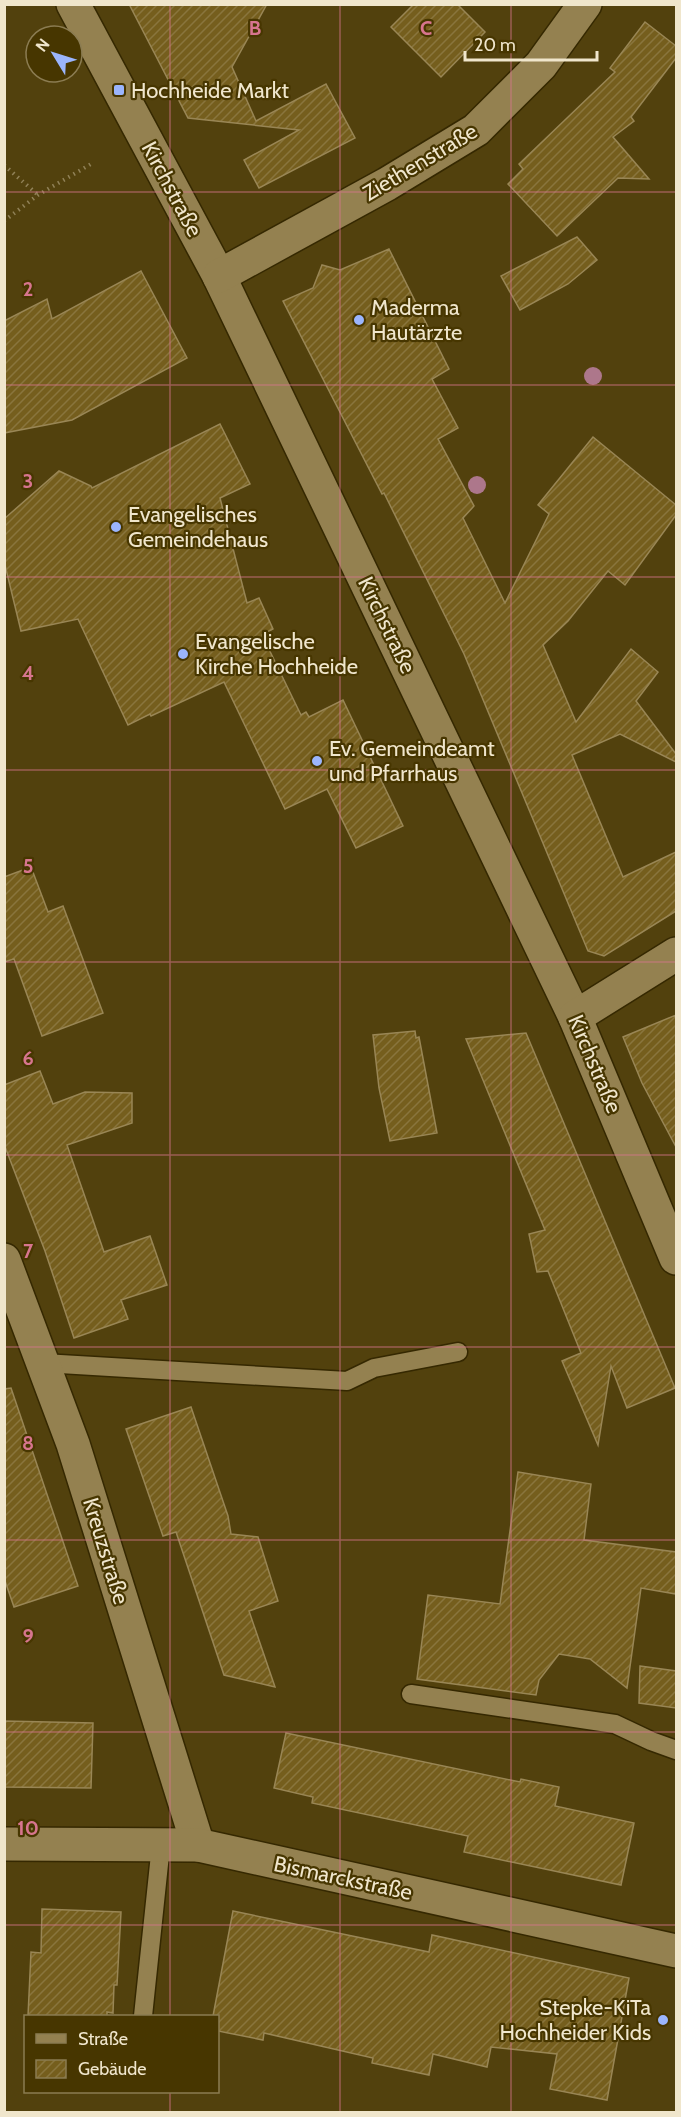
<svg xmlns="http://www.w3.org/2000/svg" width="681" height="2117" font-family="Cabin,sans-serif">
<defs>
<pattern id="building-hatch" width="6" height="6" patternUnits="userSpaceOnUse" patternTransform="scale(1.5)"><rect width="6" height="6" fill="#755e1d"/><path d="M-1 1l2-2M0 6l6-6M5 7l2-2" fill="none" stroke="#89753d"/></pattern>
</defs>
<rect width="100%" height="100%" fill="#52410d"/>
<g fill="url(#building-hatch)" stroke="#998655" stroke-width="1.5">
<path d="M129 4H267L232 67 256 121 326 84 355 138 259 188 244 160 299 130 188 118Z"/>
<path d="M414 4H457L485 32 441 77 391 27Z"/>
<path d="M645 22 676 46V58L631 117 634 121 613 137 649 179 618 178 557 236 508 184 523 169 519 164 615 72 610 68Z"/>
<path d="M577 237 597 260 568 284 520 310 501 276Z"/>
<path d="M389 249 449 369 432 379 458 428 438 439 474 506 463 518 505 603 549 514 538 505 593 437 676 505V515L625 585 608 571 568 621 543 645 576 722 631 649 658 672 636 701 676 754V762L620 734 572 755 623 877 676 852V911L604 956 588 951 464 654 384 493 382 494 283 301 313 288 322 265 340 270Z"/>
<path d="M141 271 187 358 72 420 4 433V321L47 299 52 319Z"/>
<path d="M220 424 250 484 220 498 247 603 259 598 273 629 262 635 301 715 306 712 309 717 343 700 403 826 356 848 327 789 285 809 224 682 151 716 150 714 128 725 78 619 21 631 4 561V519L59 471 91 486 92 488Z"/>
<path d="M31 867 48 912 63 906 103 1013 42 1036 14 959 4 962V877Z"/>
<path d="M676 1015V1147L642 1083 623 1037Z"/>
<path d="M415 1031 416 1038 419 1037 437 1133 390 1141 379 1088 373 1035Z"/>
<path d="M526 1033 675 1388 627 1408 611 1366 598 1445 562 1361 581 1353 548 1271 537 1272 529 1234 545 1230 466 1039Z"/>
<path d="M40 1071 53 1104 85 1092 132 1093V1123L67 1145 104 1252 150 1236 167 1285 121 1300 128 1319 74 1338 45 1251 4 1144V1085Z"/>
<path d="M11 1388 78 1586 14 1607 4 1578V1389Z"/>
<path d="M191 1407 228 1516 231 1534 258 1537 278 1601 249 1611 275 1687 224 1675 176 1532 163 1536 126 1429Z"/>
<path d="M518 1472 591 1484 584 1540 676 1552V1594L641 1588 627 1688 590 1659 559 1654 539 1680 536 1695 417 1679 428 1595 500 1604Z"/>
<path d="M640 1666 676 1671V1708L639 1703Z"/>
<path d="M4 1721 93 1723 91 1788 4 1787Z"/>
<path d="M286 1733 520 1782 521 1779 559 1787 555 1806 634 1823 621 1885 464 1852 468 1836 312 1803 313 1797 274 1788Z"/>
<path d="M42 1909 121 1912 117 1985H114L113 2013 107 2012V2016H28L31 1952 41 1953Z"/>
<path d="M233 1911 429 1952 432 1935 629 1978 607 2100 550 2089 557 2054 491 2047 487 2067 433 2054 429 2075 372 2063 373 2058 264 2033 263 2040 218 2031V2016H213Z"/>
</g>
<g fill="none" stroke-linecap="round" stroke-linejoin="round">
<defs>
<g id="service">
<path d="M43 1363 347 1381 374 1368 458 1352"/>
<path d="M411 1694 615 1724 651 1741 676 1750"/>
<path d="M143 2016 161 1845"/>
</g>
<g id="minor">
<path d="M73 4 219 276 575 1017 676 1258"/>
<path d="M219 276 387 184 476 130 541 65 585 4"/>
<path d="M575 1017 676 954"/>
<path d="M4 1260 73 1444 198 1845"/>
<path d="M4 1844 198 1845 676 1951"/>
</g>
</defs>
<use href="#service" stroke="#352801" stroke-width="21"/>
<use href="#minor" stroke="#352801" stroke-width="36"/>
<g stroke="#908157" stroke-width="4" stroke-dasharray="1.5 4.5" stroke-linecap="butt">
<path d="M4 165 38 195"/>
<path d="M4 221 38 195 91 164"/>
</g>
<use href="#service" stroke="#948150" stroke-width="18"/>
<use href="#minor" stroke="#948150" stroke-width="33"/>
</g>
<g fill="#ad778b">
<circle cx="593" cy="376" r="9"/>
<circle cx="477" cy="485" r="9"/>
</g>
<path fill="none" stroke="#d7758e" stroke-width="1.5" stroke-opacity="0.55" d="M170 4V2016M340 4V2112M511 4V2112M4 192H676M4 385H676M4 577H676M4 770H676M4 962H676M4 1155H676M4 1347H676M4 1540H676M4 1732H676M4 1925H676M170 2092V2112"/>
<g fill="#9bb5fd" stroke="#473600" stroke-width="2">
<rect x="113" y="84" width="12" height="12" rx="3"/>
<circle cx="359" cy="320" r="6"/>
<circle cx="116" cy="527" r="6"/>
<circle cx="183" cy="654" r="6"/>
<circle cx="317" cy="761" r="6"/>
<circle cx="663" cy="2020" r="6"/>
</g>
<g text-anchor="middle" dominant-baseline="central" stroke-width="4.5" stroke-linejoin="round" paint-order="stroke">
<g font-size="22" fill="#f0e6cc" stroke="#473600" text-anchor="start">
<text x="131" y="90">Hochheide Markt</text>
<text x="371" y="307">Maderma<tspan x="371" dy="25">Hautärzte</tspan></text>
<text x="128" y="514">Evangelisches<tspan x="128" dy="25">Gemeindehaus</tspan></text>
<text x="195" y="641">Evangelische<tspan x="195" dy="25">Kirche Hochheide</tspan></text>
<text x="329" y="748">Ev. Gemeindeamt<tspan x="329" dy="25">und Pfarrhaus</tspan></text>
<text x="651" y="2007" text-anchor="end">Stepke-KiTa<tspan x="651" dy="25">Hochheider Kids</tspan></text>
</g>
<g font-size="22" fill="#f0e6cc" stroke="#473600">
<text transform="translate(420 162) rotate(-31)">Ziethenstraße</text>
<text transform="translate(172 189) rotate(62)">Kirchstraße</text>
<text transform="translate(387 625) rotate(64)">Kirchstraße</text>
<text transform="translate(595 1064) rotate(67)">Kirchstraße</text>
<text transform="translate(106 1551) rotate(73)">Kreuzstraße</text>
<text transform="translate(343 1878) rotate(12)">Bismarckstraße</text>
</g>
</g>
<g font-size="20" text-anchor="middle" font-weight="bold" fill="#d7758e" stroke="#473600" stroke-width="4.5" stroke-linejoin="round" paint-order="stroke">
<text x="255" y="35">B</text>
<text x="426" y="35">C</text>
<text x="28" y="296">2</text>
<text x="28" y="488">3</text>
<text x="28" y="680">4</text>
<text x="28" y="873">5</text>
<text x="28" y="1065">6</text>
<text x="28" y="1258">7</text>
<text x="28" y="1450">8</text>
<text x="28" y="1643">9</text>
<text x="28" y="1835">10</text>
</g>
<rect width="681" height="2117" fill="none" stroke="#f0e6cc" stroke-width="12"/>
<rect x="24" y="2015" width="195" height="78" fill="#473600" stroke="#8b7c52" stroke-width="1.5"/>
<rect x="36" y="2034" width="30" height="9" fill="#948150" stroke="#8b7c52" stroke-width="1.5"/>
<text x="78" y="2045" font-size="18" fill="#f0e6cc">Straße</text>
<rect x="36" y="2060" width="30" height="18" fill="url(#building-hatch)" stroke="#8b7c52" stroke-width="1.5"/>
<text x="78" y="2075" font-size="18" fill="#f0e6cc">Gebäude</text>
<g transform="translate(54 54) rotate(308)"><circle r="28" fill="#473600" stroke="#8b7c52" stroke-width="1.5"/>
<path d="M0-4.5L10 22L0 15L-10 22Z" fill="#9bb5fd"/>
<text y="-9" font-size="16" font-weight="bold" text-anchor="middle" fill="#f0e6cc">N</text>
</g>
<path d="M465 51v9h132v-9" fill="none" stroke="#f0e6cc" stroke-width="3"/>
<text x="474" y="51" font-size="18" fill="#f0e6cc" stroke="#473600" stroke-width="4.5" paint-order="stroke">20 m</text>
</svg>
